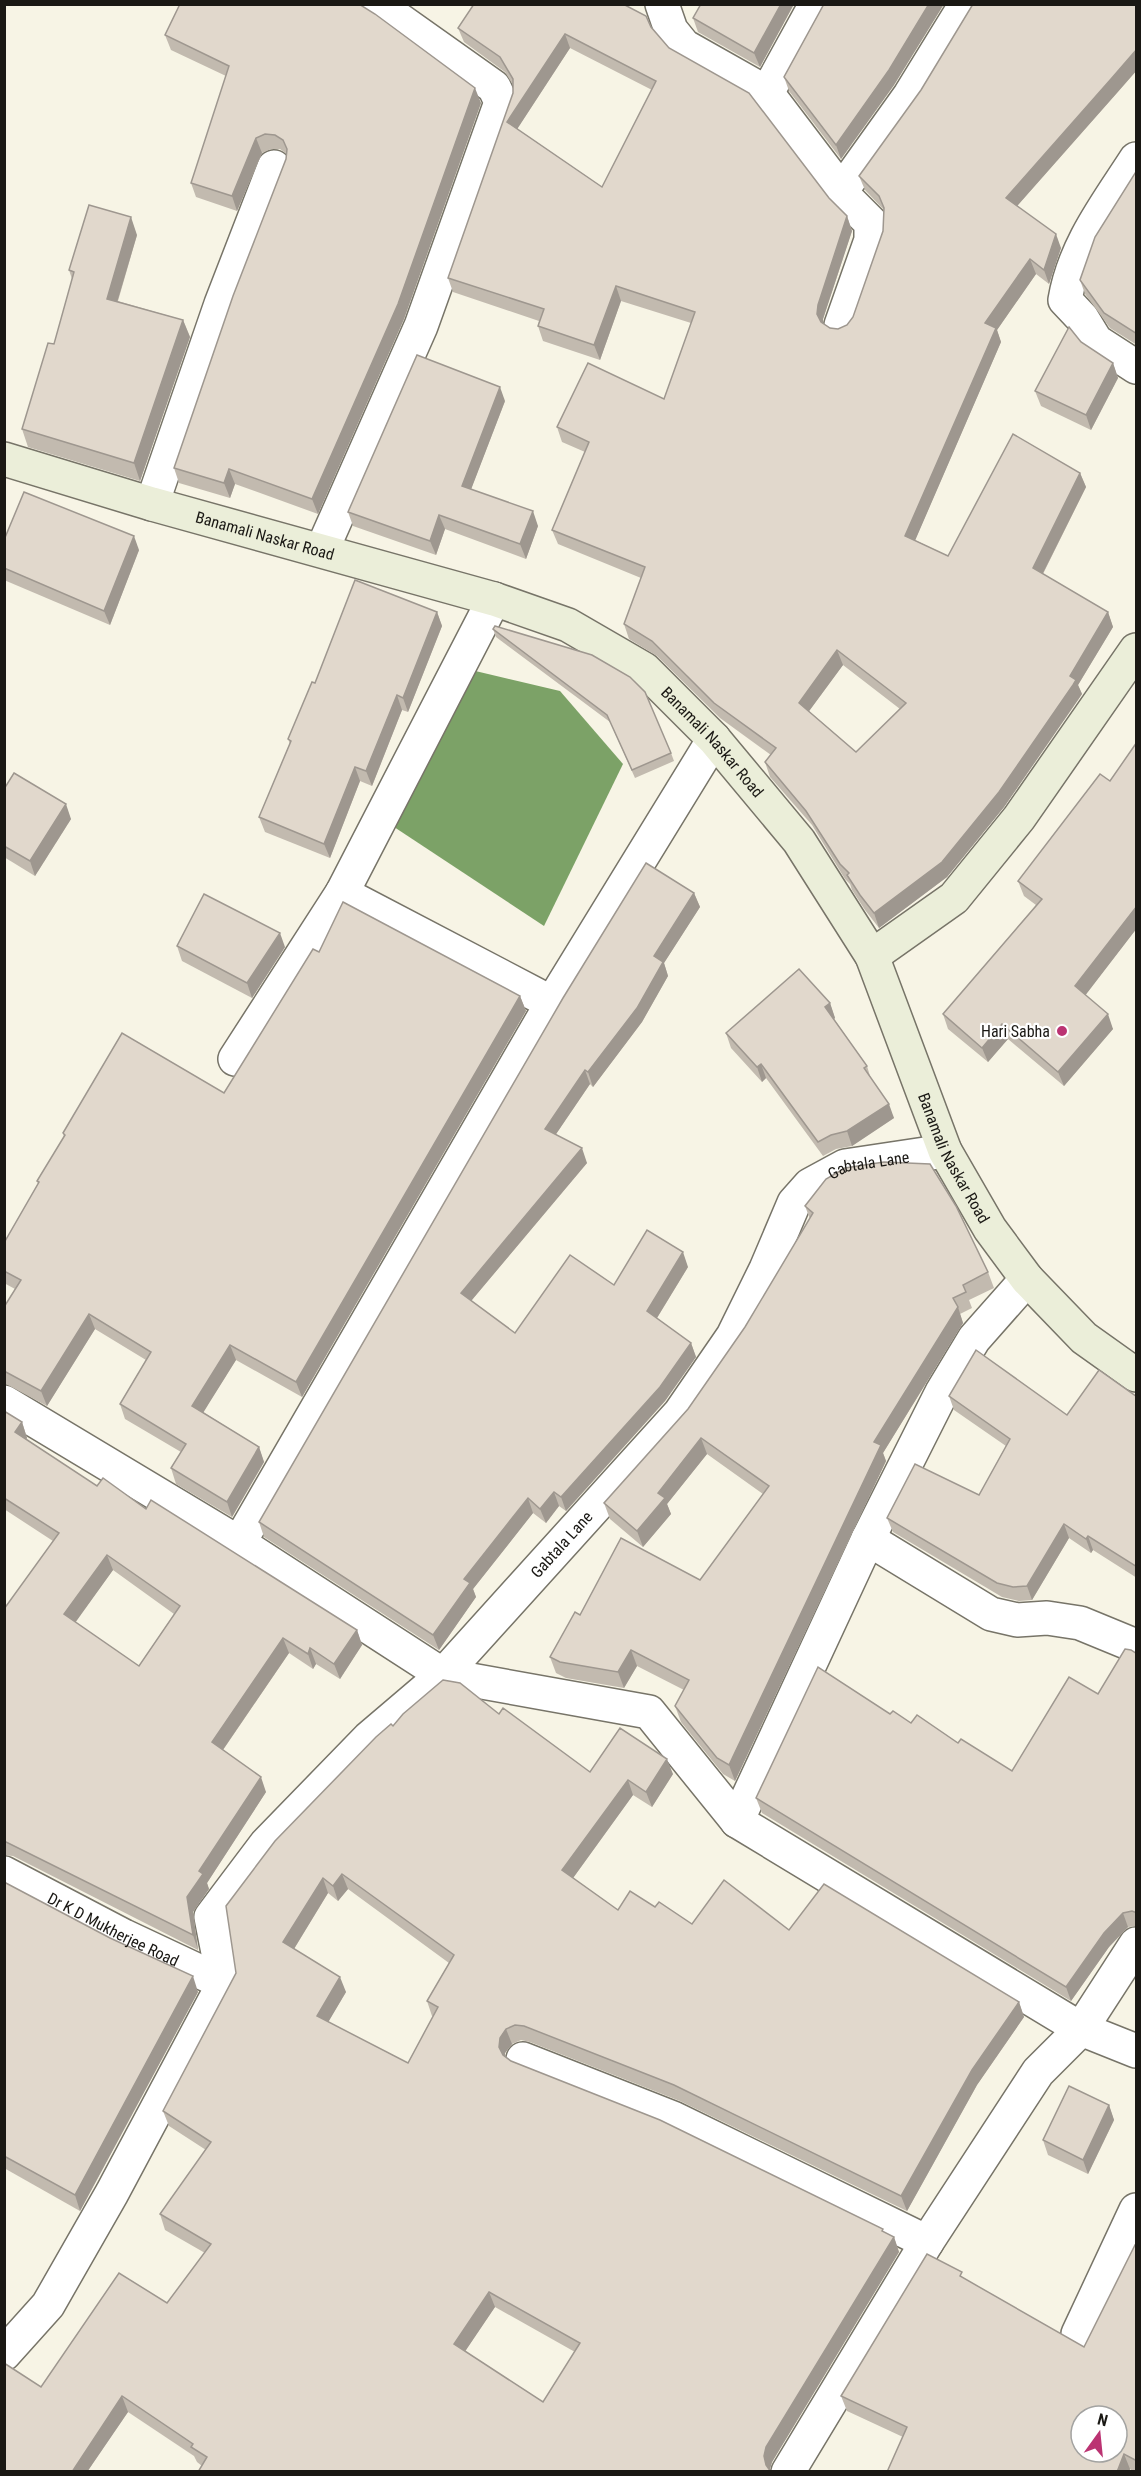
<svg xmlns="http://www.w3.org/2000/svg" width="1141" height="2476" font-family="'Roboto Condensed',sans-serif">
<rect width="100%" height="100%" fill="#f7f4e5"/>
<path fill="#7ca267" d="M467 669 560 691 623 764 544 926 385 821Z"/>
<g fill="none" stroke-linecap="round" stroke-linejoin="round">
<defs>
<g id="street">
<path d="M662 4 671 30 684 46 767 93 849 201 871 223V240L841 325"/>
<path d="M767 93 816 4"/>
<path d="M1136 159C1107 204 1074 246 1065 300L1082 318 1096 341 1136 367"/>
<path d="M842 190 910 95 966 4"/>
<path d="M152 504 221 304 274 167"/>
<path d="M322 550 421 326 501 102 494 87 377 4"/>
<path d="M342 893 552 1003"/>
<path d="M235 1059 342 893 494 599"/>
<path d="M4 1402 239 1543 443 1675 649 1712 737 1821 1081 2029 1136 2051"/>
<path d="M868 1539 991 1614 1017 1620 1047 1618 1080 1623 1136 1646"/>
<path d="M239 1543 552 1003 714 739"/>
<path d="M737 1821 868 1539 942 1392 974 1339 1027 1279"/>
<path id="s1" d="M4 1873 124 1936 224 1983"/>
<path id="s2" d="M224 1983 211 1917 266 1844 369 1738 443 1675 680 1413 733 1336 766 1269 794 1203 810 1185 845 1166 945 1151"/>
<path d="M523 2059 673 2118 927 2242"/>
<path d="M1078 2334 1136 2210"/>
<path d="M4 2354 48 2305 112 2193 224 1983"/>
<path d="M788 2472 927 2242 1038 2072 1081 2029 1136 1944"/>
</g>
<g id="secondary">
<path id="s3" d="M4 459 152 504 494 599 568 625 644 669 714 739 799 841 872 956 945 1151 990 1229 1027 1279 1084 1338 1136 1375"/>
<path d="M872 956 954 898 1019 818 1136 650"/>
</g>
</defs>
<use href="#street" stroke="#777468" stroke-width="36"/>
<use href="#secondary" stroke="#777468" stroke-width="36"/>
<use href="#street" stroke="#fff" stroke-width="33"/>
<use href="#secondary" stroke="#ebeed9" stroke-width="33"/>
</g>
<g fill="#c2baaf" fill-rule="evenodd">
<path d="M794 4 760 67 698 32 693 18Z"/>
<path d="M824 4H944L894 85 841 159 789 91 784 77Z"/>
<path d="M1137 4V70L1116 94 1017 206 1061 248 1049 284 1036 274 997 330 1001 342 915 540 948 556 1080 473 1086 487 1043 574 1108 612 1113 627 1078 685 1082 694 1078 700 1004 807 947 877 879 928 865 910 852 890 850 884 845 879 812 825 770 777 765 762 771 755 720 718 657 656 629 639 624 624 641 578 558 544 552 530 585 452 562 442 557 427 664 399 691 323 621 301 600 360 543 341 538 326 539 321 453 292 448 278 513 93V85L505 72 464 42 458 28 651 27 669 48 829 198 847 216 852 231 823 319V323L830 328 838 329 847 325 853 317 883 231 884 210 865 190 859 176ZM570 48 652 90 602 187 517 129ZM843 665 900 709 856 752 809 711Z"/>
<path d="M165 35 481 103 404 319 318 514 235 484 230 498 179 483 174 468 286 159 287 154 280 149H271L262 153 237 211 196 197 191 183 226 76 171 50Z"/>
<path d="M1137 170V345L1110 328 1085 294 1080 280Z"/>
<path d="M137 235 118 301 183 320 190 337 140 481 28 447 22 429 54 344 72 279 69 270Z"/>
<path d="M1081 342 1113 363 1118 378 1091 430 1041 406 1035 391Z"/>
<path d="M505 401 471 489 538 526 526 559 445 529 436 555 353 526 348 512Z"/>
<path d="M4 540 139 550 110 625 4 580Z"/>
<path d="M437 612 442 626 408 712 402 710 372 786 360 781 330 858 265 832 259 817 290 744 288 739 315 683Z"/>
<path d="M493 629 671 753 674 761 635 778 610 722 496 637Z"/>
<path d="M1137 742V928L1085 995 1113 1029 1064 1086 1008 1039 988 1062 948 1029 943 1014 1036 905 1024 896 1018 881 1110 781Z"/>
<path d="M4 789 71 819 35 876 4 857Z"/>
<path d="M694 893 700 907 664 963 668 976 642 1022 593 1087 590 1084 556 1134 587 1163 471 1301 515 1333 614 1285 688 1267 657 1318 691 1343 696 1357 665 1401 566 1511 559 1506 546 1523 533 1513 473 1589 476 1597 439 1650 264 1537 259 1522Z"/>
<path d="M177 946 285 947 252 998 182 961Z"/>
<path d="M319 952 520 996 526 1011 302 1397 236 1360 203 1412 259 1447 264 1462 232 1517 176 1484 171 1468 181 1452 125 1419 120 1404 146 1360 95 1329 47 1406 4 1383V1307L15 1289 4 1283V1243L38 1184 37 1181 64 1137 63 1133 224 1093Z"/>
<path d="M830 1003 835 1018 834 1019 867 1066 870 1076 894 1118 852 1146 836 1149 823 1156 766 1078 762 1082 731 1048 726 1033Z"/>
<path d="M805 1206 988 1272 994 1288 969 1300 972 1308 960 1314 963 1323 883 1453 886 1461 735 1781 723 1774 681 1722 675 1706 684 1690 637 1666 624 1688 566 1678 556 1673 550 1657 580 1615 700 1580 763 1494 707 1454 667 1504 671 1514 643 1547 610 1519 604 1503 688 1409 745 1327 810 1219Z"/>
<path d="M949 1396 1067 1415 1137 1397V1578L1093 1550 1091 1553 1069 1538 1032 1600 1019 1601 1002 1597 893 1532 887 1518 979 1495 1006 1446 954 1410Z"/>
<path d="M4 1411 22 1422 27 1438 26 1439 97 1486 146 1509 357 1630 362 1645 340 1679 316 1664 313 1669 289 1653 223 1750 266 1792 207 1883 209 1889 193 1912 198 1950 13 1856 4 1855V1609L53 1541 4 1509ZM113 1570 174 1614 139 1666 75 1622Z"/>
<path d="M1137 1654V1926L1128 1927 1109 1947 1071 2001 762 1813 756 1798 890 1714 958 1743 1012 1771 1098 1694Z"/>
<path d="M499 1714 590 1772 673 1774 652 1807 633 1795 573 1878 618 1910 655 1907 692 1924 789 1930 1019 2002 1024 2017 977 2085 907 2211 680 2101 530 2042 521 2040 512 2044 505 2053V2057L511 2061 894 2237 899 2252 772 2462 770 2470 202 2466 197 2462 194 2456 128 2412 87 2472H4L41 2387 167 2303 205 2253 165 2230 160 2214 206 2150 169 2126 163 2111 393 1726ZM348 1889 449 1963 427 2001 432 2016H433L408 2063 328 2022 346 1992 294 1949 328 1893 338 1901ZM495 2307 575 2352 543 2402 465 2351Z"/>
<path d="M4 1882 198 1992 80 2211 4 2168Z"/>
<path d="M1109 2105 1114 2120 1088 2174 1048 2155 1043 2140Z"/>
<path d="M1137 2246V2472H1133L1130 2469 1129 2472H887L903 2437 847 2411 841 2396 965 2279 1084 2347Z"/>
</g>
<g fill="#9e978f">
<path d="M781 4H794L760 67 754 53Z"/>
<path d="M929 4H944L894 85 841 159 836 145Z"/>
<path d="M565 34 570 48 512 137 507 122Z"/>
<path d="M1137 49V70L1116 94 1011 213 1006 198Z"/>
<path d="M475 88 481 103 404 319 318 514 312 499Z"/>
<path d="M256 138 262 153 237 211 232 196Z"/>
<path d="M847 216 852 231 823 319V329L817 314 818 305Z"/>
<path d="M131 217 137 235 113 316 107 299Z"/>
<path d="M1056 234 1061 248 1049 284 1044 270Z"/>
<path d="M1030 259 1036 274 997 330 1001 342 911 550 905 536 985 323Z"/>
<path d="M616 286 621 301 600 360 594 345Z"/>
<path d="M183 320 190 337 140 481 134 463Z"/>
<path d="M1113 363 1118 378 1091 430 1086 415Z"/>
<path d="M500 387 505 401 467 500 462 486Z"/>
<path d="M229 469 235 484 230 498 224 483Z"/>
<path d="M1080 473 1086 487 1038 583 1033 568Z"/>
<path d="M533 511 538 526 526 559 520 544Z"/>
<path d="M439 515 445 529 436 555 430 541Z"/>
<path d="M134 536 139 550 110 625 104 611Z"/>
<path d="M437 612 442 626 408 712 403 698Z"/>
<path d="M1108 612 1113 627 1078 685 1082 694 1004 807 947 877 879 928 874 913 1070 676Z"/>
<path d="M837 650 843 665 804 718 799 703Z"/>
<path d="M397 695 402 710 372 786 366 771Z"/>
<path d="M355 767 360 781 330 858 324 844Z"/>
<path d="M66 804 71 819 35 876 30 861Z"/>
<path d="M694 893 700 907 664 963 668 976 642 1022 593 1087 588 1072 654 956Z"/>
<path d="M1137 906V928L1081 1001 1075 986Z"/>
<path d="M280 933 285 947 252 998 247 983Z"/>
<path d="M520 996 526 1011 302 1397 296 1382Z"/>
<path d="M830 1003 835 1018 831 1022 825 1007Z"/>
<path d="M1108 1014 1113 1029 1064 1086 1058 1072Z"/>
<path d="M1002 1024 1008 1039 988 1062 982 1048Z"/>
<path d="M761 1064 766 1078 762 1082 757 1067Z"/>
<path d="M585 1070 590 1084 550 1143 545 1129Z"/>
<path d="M889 1104 894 1118 852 1146 847 1131Z"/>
<path d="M582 1148 587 1163 466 1307 461 1293Z"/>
<path d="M683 1252 688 1267 652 1326 647 1311Z"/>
<path d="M958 1307 963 1323 883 1453 886 1461 735 1781 729 1765 874 1442Z"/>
<path d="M89 1314 95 1329 47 1406 41 1391Z"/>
<path d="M691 1343 696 1357 665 1401 566 1511 561 1497Z"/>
<path d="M230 1345 236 1360 198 1421 192 1406Z"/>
<path d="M22 1422 27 1438 21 1447 15 1432Z"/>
<path d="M701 1438 707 1454 667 1504 671 1514 643 1547 637 1531 658 1493Z"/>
<path d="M259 1447 264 1462 232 1517 227 1502Z"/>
<path d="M554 1492 559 1506 546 1523 540 1509Z"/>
<path d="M528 1498 533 1513 473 1589 476 1597 439 1650 433 1635 464 1579Z"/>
<path d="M1064 1524 1069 1538 1032 1600 1027 1586Z"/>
<path d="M1088 1536 1093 1550 1091 1553 1086 1539Z"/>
<path d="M107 1555 113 1570 70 1630 64 1614Z"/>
<path d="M357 1630 362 1645 340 1679 334 1664Z"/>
<path d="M283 1638 289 1653 218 1757 212 1742Z"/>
<path d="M310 1648 316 1664 313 1669 308 1654Z"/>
<path d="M631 1650 637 1666 624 1688 618 1672Z"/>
<path d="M667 1759 673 1774 652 1807 646 1792Z"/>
<path d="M261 1777 266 1792 207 1883 209 1889 193 1912 198 1950 193 1935 187 1897 199 1871Z"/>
<path d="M628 1780 633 1795 568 1885 562 1870Z"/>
<path d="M342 1874 348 1889 338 1901 333 1886Z"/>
<path d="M323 1878 328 1893 289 1957 283 1942Z"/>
<path d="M1123 1913 1128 1927 1109 1947 1071 2001 1066 1987 1104 1933Z"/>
<path d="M193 1976 198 1992 80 2211 75 2195Z"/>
<path d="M340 1977 346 1992 323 2031 317 2016Z"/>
<path d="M1019 2002 1024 2017 977 2085 907 2211 901 2196 972 2070Z"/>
<path d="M506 2029 512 2044 505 2053V2062L499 2047 500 2038Z"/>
<path d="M1109 2105 1114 2120 1088 2174 1083 2160Z"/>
<path d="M894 2237 899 2252 772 2462 769 2472 766 2465 764 2456 766 2447Z"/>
<path d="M489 2292 495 2307 460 2359 454 2344Z"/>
<path d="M122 2396 128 2412 87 2472H72Z"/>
<path d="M1124 2454 1130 2469 1129 2472H1117Z"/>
</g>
<g fill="#e1d8cc" stroke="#9e978f" stroke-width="1.5" fill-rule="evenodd">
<path d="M180 4H359L375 14 475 88 398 304 312 499 229 469 224 483 174 468 233 296 286 159 287 149 283 140 275 135 265 134 256 138 232 196 191 183 229 66 165 35Z"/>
<path d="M474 4H623L646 16 651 27 669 48 749 93 829 198 847 216 818 305 817 314 821 322 830 328 838 329 847 325 853 317 883 231 884 208 879 196 859 176 921 90 973 4H1137V49L1111 79 1006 198 1056 234 1044 270 1030 259 985 323 996 328 905 536 948 556 1013 434 1080 473 1033 568 1108 612 1070 676 1076 680 1073 685 999 792 942 862 874 913 860 895 847 875 849 873 840 864 806 811 765 762 776 748 714 703 652 641 624 624 645 567 552 530 589 442 557 427 588 363 664 399 695 312 616 286 594 345 538 326 544 309 448 278 513 93V79L500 57 458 28ZM565 34 656 81 602 187 507 122ZM837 650 906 703 856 752 799 703Z"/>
<path d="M701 4H781L754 53 693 18Z"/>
<path d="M824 4H929L889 70 836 145 784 77Z"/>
<path d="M1137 170V334L1104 313 1080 280 1095 237Z"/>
<path d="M89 205 131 217 107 299 183 320 134 463 22 429 48 343 54 344 74 272 69 270Z"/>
<path d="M1069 327 1081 342 1113 363 1086 415 1035 391Z"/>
<path d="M417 355 500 387 462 486 533 511 520 544 439 515 430 541 348 512Z"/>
<path d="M24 492 134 536 104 611 4 568V540Z"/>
<path d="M355 580 437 612 403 698 397 695 366 771 355 767 324 844 259 817 291 741 288 739 312 682 315 683Z"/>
<path d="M495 626 592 655 630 677 645 692 671 753 632 770 607 715 493 629Z"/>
<path d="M1137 742V906L1075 986 1108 1014 1058 1072 1002 1024 982 1048 943 1014 1042 899 1018 881 1100 774 1110 781Z"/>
<path d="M14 773 66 804 30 861 4 846V789Z"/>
<path d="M646 863 694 893 654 956 663 962 637 1008 588 1072 585 1070 545 1129 582 1148 461 1293 515 1333 570 1255 614 1285 647 1230 683 1252 647 1311 691 1343 660 1387 561 1497 554 1492 540 1509 528 1498 464 1579 470 1583 433 1635 259 1522 563 998Z"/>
<path d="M204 894 280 933 247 983 177 946Z"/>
<path d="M343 902 520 996 296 1382 230 1345 192 1406 259 1447 227 1502 171 1468 186 1444 120 1404 151 1352 89 1314 41 1391 4 1371V1307L21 1280 4 1271V1243L39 1182 37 1181 65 1135 63 1133 122 1033 224 1093 313 949 319 952Z"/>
<path d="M799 969 830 1003 825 1007 867 1066 864 1068 889 1104 847 1131 831 1135 818 1142 761 1064 757 1067 726 1033Z"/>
<path d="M884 1162 930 1164 956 1206 988 1272 963 1285 966 1292 953 1298 958 1307 874 1442 881 1445 729 1765 717 1758 675 1706 689 1680 631 1650 618 1672 560 1662 550 1657 575 1612 580 1615 621 1538 700 1580 769 1486 701 1438 658 1493 665 1498 637 1531 604 1503 688 1409 745 1327 813 1213 805 1206 826 1179 845 1168Z"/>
<path d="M976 1350 1067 1415 1099 1370 1137 1397V1567L1088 1536 1086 1539 1064 1524 1027 1586 1013 1587 997 1583 887 1518 915 1464 979 1495 1010 1439 949 1396Z"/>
<path d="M4 1411 22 1422 15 1432 97 1486 103 1478 146 1509 151 1500 357 1630 334 1664 310 1648 308 1654 283 1638 212 1742 261 1777 199 1871 203 1874 187 1897 193 1935 4 1841V1609L59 1533 4 1498ZM107 1555 180 1606 139 1666 64 1614Z"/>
<path d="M1125 1649 1131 1650 1137 1654V1913L1132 1911 1123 1913 1104 1933 1066 1987 756 1798 818 1667 890 1714 893 1711 911 1723 917 1715 958 1743 961 1739 1012 1771 1069 1677 1098 1694Z"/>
<path d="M443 1680 460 1683 499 1714 503 1708 590 1772 620 1728 667 1759 646 1792 628 1780 562 1870 618 1910 630 1891 655 1907 659 1902 692 1924 724 1880 789 1930 824 1884 1019 2002 972 2070 901 2196 674 2085 524 2026 515 2025 506 2029 500 2038 499 2047 503 2055 511 2061 660 2120 883 2229 882 2231 894 2237 766 2447 764 2456 766 2465 771 2472H198L207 2457 191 2447 193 2444 122 2396 72 2472H4V2363L41 2387 119 2273 167 2303 211 2244 160 2214 211 2142 163 2111 236 1973 226 1906 275 1841 376 1737 391 1724 393 1726 403 1714ZM342 1874 454 1955 427 2001 438 2007 408 2063 317 2016 340 1977 283 1942 323 1878 333 1886ZM489 2292 580 2343 543 2402 454 2344Z"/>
<path d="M4 1882 110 1938 193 1976 75 2195 4 2156Z"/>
<path d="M1069 2086 1109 2105 1083 2160 1043 2140Z"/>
<path d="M1135 2245 1137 2246V2461L1124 2454 1117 2472H887L907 2427 841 2396 927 2254 962 2272 960 2276 1084 2347ZM1081 2416H1117V2452H1081Z"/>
</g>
<circle fill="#bb3372" stroke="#fff" stroke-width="2" cx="1062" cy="1031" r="6"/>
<g text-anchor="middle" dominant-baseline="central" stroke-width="4.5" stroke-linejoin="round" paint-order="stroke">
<g font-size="16" fill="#1a1814" stroke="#fff">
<text stroke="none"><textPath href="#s3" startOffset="272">Banamali Naskar Road</textPath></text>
<text stroke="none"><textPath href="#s3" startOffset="776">Banamali Naskar Road</textPath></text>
<text stroke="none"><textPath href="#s3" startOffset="1262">Banamali Naskar Road</textPath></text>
<text stroke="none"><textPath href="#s2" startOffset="1084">Gabtala Lane</textPath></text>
<text stroke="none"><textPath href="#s2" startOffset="580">Gabtala Lane</textPath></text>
<text stroke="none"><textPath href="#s1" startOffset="123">Dr K D Mukherjee Road</textPath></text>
</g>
<g font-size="16" fill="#1a1814" stroke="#fff" text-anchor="end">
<text x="1050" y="1031">Hari Sabha</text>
</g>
</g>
<rect width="1141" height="2476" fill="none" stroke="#1a1814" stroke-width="12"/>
<g transform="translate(1099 2434) rotate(15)"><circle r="28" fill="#ffffff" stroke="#a3a3a1" stroke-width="1.5"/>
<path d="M0-4.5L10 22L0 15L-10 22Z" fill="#bb3372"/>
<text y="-9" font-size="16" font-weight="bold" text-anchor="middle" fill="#1a1814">N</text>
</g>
</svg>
